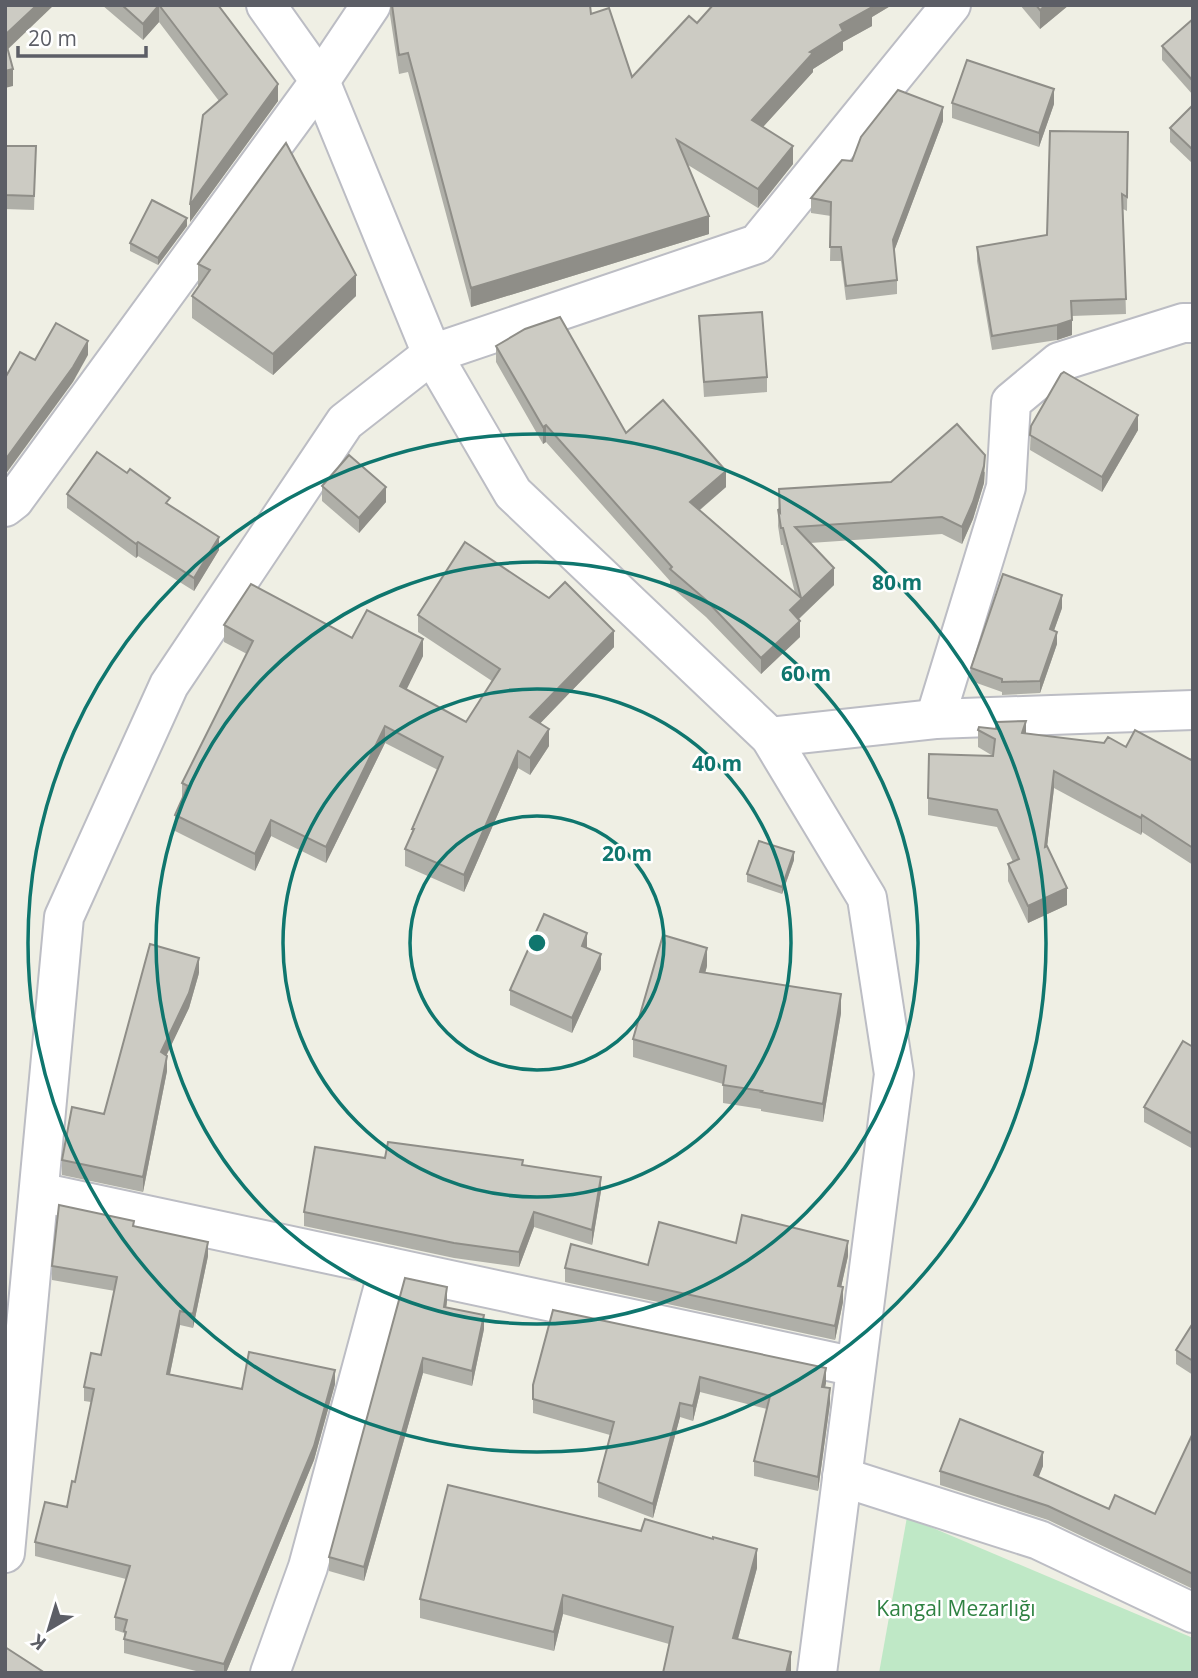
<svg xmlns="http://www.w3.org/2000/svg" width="1198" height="1678" font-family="'Open Sans',sans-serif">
<rect width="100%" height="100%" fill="#efefe4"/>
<path fill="#bfe8c6" d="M907 1517 1193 1638V1673H879Z"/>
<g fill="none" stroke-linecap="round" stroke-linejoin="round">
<defs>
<g id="minor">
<path d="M266 5 320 81 432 354 513 493 770 737 867 898 894 1074 817 1673"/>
<path d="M5 507 14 500 320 81 371 5"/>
<path d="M935 719 1006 487 1011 402 1059 362 1183 323H1193"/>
<path d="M770 737 935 719 1193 710"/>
<path d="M39 1192 856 1367"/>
<path d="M842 1477 1039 1540 1193 1613"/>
<path d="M5 1553 64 917 169 685 345 422 432 354 757 244 951 5"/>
<path d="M270 1673 308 1567 389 1267"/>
</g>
</defs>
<use href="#minor" stroke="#bcbdc4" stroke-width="42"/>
<use href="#minor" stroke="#fff" stroke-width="38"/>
</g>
<g fill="#afafa8">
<path d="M102 5H218L278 101 190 222 219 101 159 22 143 40Z"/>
<path d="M390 5H590L591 14 632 77 697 23 713 5H892L872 17V26L843 42V50L813 69V72L763 127 793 164 758 208 688 165 709 234 471 307 408 72 399 74 390 15Z"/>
<path d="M1020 5H1069L1040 29Z"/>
<path d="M1193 19V95L1162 60V46Z"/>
<path d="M952 103 1054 104 1039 147 952 118Z"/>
<path d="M1193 105V164L1170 142V128Z"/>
<path d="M943 121 894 251 897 280V294L846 300 841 261H830L831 216 811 213V198L852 161Z"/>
<path d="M1128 132 1127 211 1123 209 1126 314 1072 316V335L1057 340 992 350 977 261V247L1047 235Z"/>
<path d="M5 146H36L34 210 5 209Z"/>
<path d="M187 226 158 265 130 251V243Z"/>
<path d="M198 264 356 296 273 375 192 318V296L199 286 198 285Z"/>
<path d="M699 316 767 377V392L704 397Z"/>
<path d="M496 346 626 433 726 487 700 510 795 593 783 545H781L778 526 779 489 891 482 985 472 984 483 973 519 962 544 942 534 810 543 834 585 799 619 800 637 761 674 706 617 670 586V581L546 442 543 444 496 362Z"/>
<path d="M1031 426 1138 430 1102 492 1030 450Z"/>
<path d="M322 486 386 502 359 533 322 501Z"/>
<path d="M67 494 170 505 219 550 194 591 138 556 136 558 67 508Z"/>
<path d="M1062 608 1054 630 1057 644 1040 693 1002 695V692L971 681V668Z"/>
<path d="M418 615 614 647 540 723 549 746 530 775 518 768 464 892 405 866V849L438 770 385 743 326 863 271 836 255 871 175 831V815L182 799V783L247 654 224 642V625L352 638 423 656 406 689 466 722 492 681 418 632Z"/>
<path d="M978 730 1026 733 1126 747 1191 760 1193 757V865L1142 832 1141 835 1054 788 1047 846 1067 905 1028 923 1008 881V864L1013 862 997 827 928 815V798L993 756 978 747Z"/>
<path d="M794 860 782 894 747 882V874Z"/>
<path d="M587 948 601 969 572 1033 510 1005V990Z"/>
<path d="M707 966 705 973 841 1013 823 1122 761 1111V1109L723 1103V1084L633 1057V1039Z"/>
<path d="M199 973 189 1008 166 1055 167 1071 143 1192 62 1175V1160L104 1114Z"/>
<path d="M1193 1047V1149L1144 1122V1107Z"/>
<path d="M385 1158 523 1165 601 1191 592 1245 534 1227 519 1267 454 1258 304 1226V1212Z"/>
<path d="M134 1227 208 1256 193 1328 180 1325 170 1374 242 1389 335 1384 314 1460 226 1673H204L124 1653V1633L115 1630V1617L126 1579 35 1556V1542L67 1507 75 1482 91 1402 84 1401V1387L101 1355 115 1291 52 1280V1266Z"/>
<path d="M736 1243 848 1256 841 1287 843 1302 835 1340 565 1282V1268L648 1265Z"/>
<path d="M447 1302 446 1307 484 1329 472 1386 423 1373 364 1581 329 1571V1557Z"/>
<path d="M553 1310 826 1383 825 1387 830 1403 818 1491 754 1476V1461L767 1409 700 1392 693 1421 680 1417 653 1518 598 1497V1482L610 1435 533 1413V1385Z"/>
<path d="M1193 1323V1375L1176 1364V1350Z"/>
<path d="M1193 1433V1589L1048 1520 940 1485V1471L1043 1466 1038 1477 1109 1509 1155 1514Z"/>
<path d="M757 1568 738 1639 791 1671 669 1644 563 1614 554 1651 420 1618V1599Z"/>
</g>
<g fill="#8f8e88">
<path d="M37 5H54L5 52V35Z"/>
<path d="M159 5V22L143 40V24Z"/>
<path d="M868 5H892L872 17V26L843 42V50L813 69V72L752 139V120L810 52 840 25Z"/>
<path d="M1046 5H1069L1040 29V10Z"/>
<path d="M13 69V86L5 88V71Z"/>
<path d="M278 84V101L190 222V205Z"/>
<path d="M1054 89V104L1039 147V133Z"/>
<path d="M943 107V121L893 254V240Z"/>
<path d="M793 146V164L758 208V189Z"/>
<path d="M709 216V234L471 307V288Z"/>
<path d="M187 218V226L158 265V258Z"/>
<path d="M356 275V296L273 375V354Z"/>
<path d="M1072 320V335L1057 340V325Z"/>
<path d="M88 341V355L73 382 5 475V460Z"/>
<path d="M1138 415V430L1102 492V477Z"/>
<path d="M546 425V442L543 444V427Z"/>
<path d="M985 455 984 483 973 519 962 544V527Z"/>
<path d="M726 471V487L690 518V502Z"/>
<path d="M386 487V502L359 533V518Z"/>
<path d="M219 537V550L194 591V578Z"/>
<path d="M138 542V556L136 558V544Z"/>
<path d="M834 568V585L790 627V610Z"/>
<path d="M1062 595V608L1050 642V629Z"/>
<path d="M800 621V637L761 674V658Z"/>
<path d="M614 631V647L530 734V717Z"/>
<path d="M1057 632V644L1040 693V681Z"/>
<path d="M423 639V656L400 703V686Z"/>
<path d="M1026 721V738L1022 733Z"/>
<path d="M385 726V743L326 863V847Z"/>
<path d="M549 729V746L530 775V758Z"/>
<path d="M518 751V768L464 892V875Z"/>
<path d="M1054 771V788L1045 864V847Z"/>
<path d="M1142 815V832L1141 835V818Z"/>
<path d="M271 820V836L255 871V854Z"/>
<path d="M794 852V860L782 894V887Z"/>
<path d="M1067 888V905L1028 923V906Z"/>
<path d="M587 933V948L582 946Z"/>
<path d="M707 948V966L700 991V972Z"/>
<path d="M601 954V969L572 1033V1018Z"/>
<path d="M199 958V973L189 1008 161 1067V1052Z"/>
<path d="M841 994V1013L823 1122V1104Z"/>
<path d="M167 1056V1071L143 1192V1177Z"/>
<path d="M601 1177V1191L592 1245V1230Z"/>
<path d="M534 1212V1227L519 1267V1252Z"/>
<path d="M848 1241V1256L838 1301V1286Z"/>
<path d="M208 1242V1256L193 1328V1314Z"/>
<path d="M447 1287V1302L444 1321V1307Z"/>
<path d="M843 1287V1302L835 1340V1326Z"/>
<path d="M180 1311V1325L167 1388V1374Z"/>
<path d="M484 1315V1329L472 1386V1371Z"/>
<path d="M423 1358V1373L364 1581V1567Z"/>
<path d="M826 1368V1383L822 1401V1387Z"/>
<path d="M335 1370V1384L314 1460 226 1673H224V1664Z"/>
<path d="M700 1377V1392L693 1421V1406Z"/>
<path d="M830 1388V1403L818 1491V1477Z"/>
<path d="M680 1403V1417L653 1518V1504Z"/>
<path d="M1043 1452V1466L1034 1489V1475Z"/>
<path d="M757 1549V1568L733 1657V1638Z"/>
<path d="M563 1595V1614L554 1651V1632Z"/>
<path d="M791 1652V1673H786Z"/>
</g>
<g fill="#cccbc3" stroke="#8f8e88" stroke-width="2">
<path d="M5 5H37L5 35Z"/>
<path d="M122 5H218L278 84 190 205 203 115 227 94 159 5 143 24Z"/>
<path d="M392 5H590L591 14 609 8 632 77 689 16 697 23 713 5H871L872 7 840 25 843 31 810 52 813 53 752 120 793 146 758 189 677 140 709 216 471 288 408 53 399 55Z"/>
<path d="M1036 5H1046L1040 10Z"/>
<path d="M1193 19V81L1162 46Z"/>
<path d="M5 39 13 69 5 71Z"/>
<path d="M967 60 1054 89 1039 133 952 103Z"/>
<path d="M898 90 943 107 893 240 897 280 846 286 841 247H830L831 202 811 198 842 160 852 161 861 137Z"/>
<path d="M1193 105V150L1170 128Z"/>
<path d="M1050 131 1128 132 1127 197 1122 194 1126 299 1071 301 1072 320 1057 325 992 336 977 247 1047 235Z"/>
<path d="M286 143 356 275 273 354 192 296 210 270 198 264Z"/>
<path d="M5 146H36L34 196 5 195Z"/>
<path d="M152 200 187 218 158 258 130 243Z"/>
<path d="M762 312 767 377 704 382 699 316Z"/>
<path d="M560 317 626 433 663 400 726 471 690 502 801 598 783 528H781L778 509 780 512 779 489 891 482 957 424 985 455 984 466 973 502 962 527 942 517 795 527 834 568 790 610 800 621 761 658 706 600 670 569 672 567 546 425 543 427 496 346 525 329Z"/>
<path d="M56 323 88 341 73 367 5 460V378L20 352 35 360Z"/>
<path d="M1064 372 1138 415 1102 477 1030 435 1031 426 1061 374Z"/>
<path d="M97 452 127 473 130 469 170 498 166 503 219 537 194 578 138 542 136 544 67 494Z"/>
<path d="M349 455 386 487 359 518 322 486Z"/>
<path d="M465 542 549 598 565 582 614 631 530 717 549 729 530 758 518 751 464 875 405 849 414 829H412L443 757 385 726 326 847 271 820 255 854 175 815 188 786 182 783 253 641 224 625 251 584 352 638 367 610 423 639 400 686 466 722 500 669 418 615Z"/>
<path d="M1003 574 1062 595 1050 629 1057 632 1040 681 1002 682V679L971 668Z"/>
<path d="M1026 721 1022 733 1104 743 1108 737 1126 747 1135 730 1191 760 1193 757V848L1142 815 1141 818 1054 771 1045 847 1047 846 1067 888 1028 906 1008 864 1019 859 997 810 928 798 929 754 993 756 995 739 978 730 979 727 996 729 997 722Z"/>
<path d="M759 841 794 852 782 887 747 874Z"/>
<path d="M544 914 587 933 582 946 601 954 572 1018 510 990Z"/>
<path d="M663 935 707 948 700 972 841 994 823 1104 761 1092 762 1091 723 1085 726 1066 633 1039Z"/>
<path d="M150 944 199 958 189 993 161 1052 167 1056 143 1177 62 1160 72 1107 104 1114Z"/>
<path d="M1183 1041 1193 1047V1134L1144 1107Z"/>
<path d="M388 1142 523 1160 522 1165 601 1177 592 1230 534 1212 519 1252 454 1243 304 1212 315 1147 385 1158Z"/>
<path d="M59 1205 134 1221 133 1226 208 1242 193 1314 180 1311 167 1374 242 1389 249 1352 335 1370 314 1446 224 1664 124 1639 126 1632 124 1631 127 1620 115 1617 130 1566 35 1542 45 1502 67 1507 72 1481 75 1482 94 1389 84 1387 91 1353 101 1355 117 1277 52 1266Z"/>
<path d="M742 1215 848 1241 838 1286 843 1287 835 1326 565 1268 571 1244 648 1265 659 1222 736 1243Z"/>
<path d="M405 1278 447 1287 444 1307 484 1315 472 1371 423 1358 364 1567 329 1557Z"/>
<path d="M553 1310 826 1368 822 1387 830 1388 818 1477 754 1461 770 1396 700 1377 693 1406 680 1403 653 1504 598 1482 614 1422 533 1399V1385Z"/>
<path d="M1193 1323V1361L1176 1350Z"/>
<path d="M960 1419 1043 1452 1034 1475 1109 1509 1115 1495 1155 1514 1193 1433V1574L1048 1506 940 1471Z"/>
<path d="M448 1485 641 1531 645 1519 713 1539V1537L757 1549 733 1638 791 1652 786 1673H663L673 1627 563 1595 554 1632 420 1599Z"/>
<path d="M5 1647 45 1673H5Z"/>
</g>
<g fill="none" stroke="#0f766e" stroke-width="3.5">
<circle cx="537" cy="943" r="127"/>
<circle cx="537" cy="943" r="254"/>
<circle cx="537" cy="943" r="381"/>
<circle cx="537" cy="943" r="509"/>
</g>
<g text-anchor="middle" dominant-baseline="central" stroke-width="5" stroke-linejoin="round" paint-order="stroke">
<g font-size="21" fill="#2f8242" stroke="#fff">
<text x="956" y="1608">Kangal Mezarlığı</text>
</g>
</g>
<circle cx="537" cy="943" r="10" fill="#0f766e" stroke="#fff" stroke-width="3.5"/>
<g font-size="21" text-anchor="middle" font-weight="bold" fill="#0f766e" stroke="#fff" stroke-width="5" stroke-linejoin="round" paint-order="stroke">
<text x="897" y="590">80 m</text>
<text x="806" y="681">60 m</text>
<text x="717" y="771">40 m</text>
<text x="627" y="861">20 m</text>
</g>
<rect width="1198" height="1678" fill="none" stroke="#5c5e66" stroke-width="14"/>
<g transform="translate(49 1629) rotate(218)" stroke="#ffffff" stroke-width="5" paint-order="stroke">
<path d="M0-5L12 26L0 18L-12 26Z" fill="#5c5e66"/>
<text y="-10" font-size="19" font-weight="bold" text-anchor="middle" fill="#5c5e66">K</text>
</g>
<path d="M18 46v10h128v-10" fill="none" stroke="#5c5e66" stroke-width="3.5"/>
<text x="28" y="46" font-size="21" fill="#5c5e66" stroke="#ffffff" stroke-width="5" paint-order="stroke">20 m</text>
</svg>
